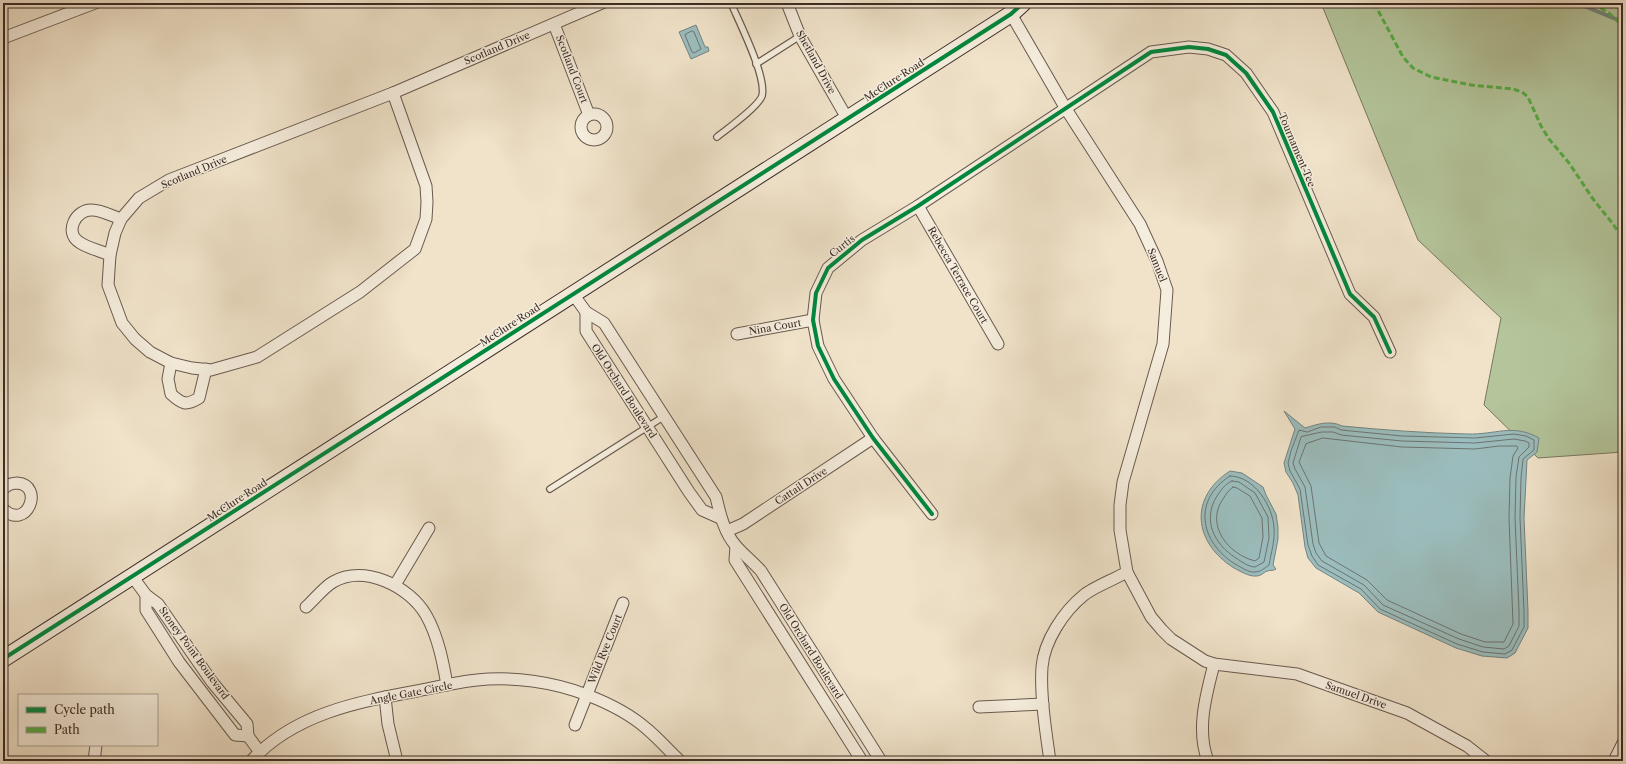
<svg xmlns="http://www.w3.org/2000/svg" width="1626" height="764" font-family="'Libre Caslon Text',serif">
<rect width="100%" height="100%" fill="#f0e3ca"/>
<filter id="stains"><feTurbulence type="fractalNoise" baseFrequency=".005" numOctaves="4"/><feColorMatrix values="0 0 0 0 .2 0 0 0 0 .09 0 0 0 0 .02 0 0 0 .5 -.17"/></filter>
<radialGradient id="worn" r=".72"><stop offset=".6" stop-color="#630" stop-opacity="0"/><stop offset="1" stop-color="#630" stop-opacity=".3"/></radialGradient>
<path fill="#b4c59b" stroke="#787860" d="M1321 3H1623V452L1538 458 1484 405 1501 318 1418 240Z"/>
<g fill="#9bbdbd" stroke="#758381">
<path d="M696 25 705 47H708L709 51 691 59 679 32Z"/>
<path d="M1284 411 1305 428C1318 424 1330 420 1342 426 1384 430 1425 433 1467 434 1496 435 1512 423 1539 438L1537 452 1527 460 1524 518 1528 611V628L1515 653 1507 658 1482 656 1456 648 1378 612 1359 593 1316 568 1308 558 1305 547 1298 495 1293 483 1286 472 1284 463 1295 429Z"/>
<path d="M1230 471 1242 473 1263 487 1266 495 1276 514 1278 527V539L1273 565 1276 569C1273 571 1271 570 1267 571 1264 572 1261 576 1257 576 1249 577 1240 571 1234 568 1194 543 1188 498 1230 471Z"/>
</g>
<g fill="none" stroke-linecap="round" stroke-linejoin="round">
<g stroke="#6c7472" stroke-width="1">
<path d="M692 31 694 32 701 49 694 53 692 52 685 35Z"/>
<path d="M1321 427H1335L1341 430 1402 436 1475 438 1514 434 1526 436 1534 440V450L1523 459 1521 478 1520 518 1524 611V627L1512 650 1505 654 1483 652 1457 644 1380 609 1361 589 1318 565 1312 556 1308 545 1300 489 1290 471 1288 463 1291 451 1299 430 1307 432Z"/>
<path d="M1322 432H1333L1341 435 1402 441 1475 443 1514 439 1525 441 1529 443V447L1519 457 1516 477 1515 518 1519 611V626L1509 646 1504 649 1483 647 1459 639 1383 605 1364 585 1322 561 1316 553 1313 544 1305 487 1295 469 1293 463 1301 437Z"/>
<path d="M1323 438 1402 447 1475 449 1499 446H1517L1518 448 1513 456 1510 478 1509 518 1513 624 1504 642H1485L1461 634 1387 600 1367 580 1326 556 1319 543 1311 486 1299 462 1306 444Z"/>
<path d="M1230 476C1254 476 1273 506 1274 528 1275 541 1271 553 1269 565 1265 568 1260 572 1255 572 1249 573 1241 567 1235 564 1200 542 1192 500 1230 476Z"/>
<path d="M1232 481 1239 482 1255 493 1268 517 1269 538 1264 562 1255 567C1249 567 1242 562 1236 558 1214 544 1202 520 1217 496 1221 490 1225 484 1232 481Z"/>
<path d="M1233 487 1237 488 1250 496 1262 518 1263 537 1259 558 1255 561C1228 554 1205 525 1223 499 1226 494 1229 490 1233 487Z"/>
</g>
<path stroke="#758381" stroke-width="4" d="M1577 3 1623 22"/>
<defs>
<g id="lane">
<path d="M756 64 800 36"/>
<path d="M717 137C727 129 758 107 762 96 767 77 739 22 731 3"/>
<path d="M550 489 663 417"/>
</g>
<g id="street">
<path d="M787 3 800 36 848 120"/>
<path d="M1011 14 1066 109 1140 224 1157 261 1167 290 1163 344 1123 482 1120 505V530L1127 572 1151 617 1162 630 1171 639 1205 661 1214 664 1297 674 1407 713 1467 746 1486 761"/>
<path d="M554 24 589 115"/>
<path d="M3 38 95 3"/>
<path d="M393 93 426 186 427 202 426 219 415 249 360 292 257 357 211 370 192 368 171 363 150 352 135 339 122 323 108 285 110 255 115 233 121 219 139 198 169 180Z"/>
<path d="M393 93 602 3"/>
<circle cx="594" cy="127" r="13"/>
<path d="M918 206 998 344"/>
<path d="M110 255C101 251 87 248 79 242 64 232 76 209 92 210 101 210 112 216 121 219"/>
<path d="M573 294 586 312 604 323 716 497C720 514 724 532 736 546 744 555 753 562 761 571L881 761"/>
<path d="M586 312V331L689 492 702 510 720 518"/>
<path d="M737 334 813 320"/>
<path d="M171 363 168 379 171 394C182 404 186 406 199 398L206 369"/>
<path d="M3 489C7 485 11 483 17 483 45 485 27 532 3 509"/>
<path d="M932 514 873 438 834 379 818 346 813 320 816 293 828 268 862 240 918 206 1151 52 1189 47 1208 49 1226 55 1246 73 1273 112 1350 294 1374 317 1390 352"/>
<path d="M727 531 743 524 873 438"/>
<path d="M736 546 735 560 862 761"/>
<path d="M132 576 146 595 158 604 212 682 247 724 248 736 259 751"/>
<path d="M395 585 429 528"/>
<path d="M146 595V610L179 662 235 735 248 736"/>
<path d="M306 607C314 600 324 587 333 582 364 564 409 586 426 615 438 636 443 662 447 685"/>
<path d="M385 697 388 724 397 761"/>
<path d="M979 707 1043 704"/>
<path d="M575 725 623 603"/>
<path d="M94 761 96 745"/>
<path d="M251 761C294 714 357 702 417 691 437 687 457 682 477 680 512 676 554 682 587 695 608 703 630 714 647 729 659 739 669 751 680 761"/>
<path d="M1050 761C1046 733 1040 695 1042 667 1044 641 1064 611 1084 595 1094 587 1115 579 1127 572"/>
<path d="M1208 761C1196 730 1206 695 1214 664"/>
<path d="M1614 761 1623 743"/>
</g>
<path id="secondary" d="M3 659 1011 14 1023 3"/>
</defs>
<use href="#lane" stroke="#695a4f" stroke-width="8"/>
<use href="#street" stroke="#695a4f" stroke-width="13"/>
<use href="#secondary" stroke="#3c2c26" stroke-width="18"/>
<use href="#lane" stroke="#f5eddd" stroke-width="5.5"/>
<use href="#street" stroke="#f5eddd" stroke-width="11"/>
<use href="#secondary" stroke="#f5eddd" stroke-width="16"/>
<g stroke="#55ab44" stroke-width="3" stroke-dasharray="6 3" stroke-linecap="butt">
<path d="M1374 3 1403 57 1413 68 1431 77 1471 85 1513 89 1522 92 1528 97 1541 126 1549 139 1569 163 1593 199 1613 224 1623 239"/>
<path d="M1593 3 1610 14 1623 26"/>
</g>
<defs>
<g id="cycleway">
<path d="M932 514 873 438 834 379 818 346 813 320 816 293 828 268 862 240 918 206 1151 52 1189 47 1208 49 1226 55 1246 73 1273 112 1350 294 1374 317 1390 352"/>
<path d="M3 659 1011 14 1023 3"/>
</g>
</defs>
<use href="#cycleway" stroke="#f5eddd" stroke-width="6"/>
<use href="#cycleway" stroke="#00873e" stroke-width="4"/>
</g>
<g text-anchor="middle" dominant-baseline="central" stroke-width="3" stroke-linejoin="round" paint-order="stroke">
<g font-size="10" fill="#3c2c26" stroke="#f5eddd">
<text transform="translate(497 48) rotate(-23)">Scotland Drive</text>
<text transform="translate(816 62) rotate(61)">Shetland Drive</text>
<text transform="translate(572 69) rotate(69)">Scotland Court</text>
<text transform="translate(894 80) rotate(-33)">McClure Road</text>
<text transform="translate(1297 150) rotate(67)">Tournament Tee</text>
<text transform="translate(194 172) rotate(-23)">Scotland Drive</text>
<text transform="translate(842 246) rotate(-38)">Curtis</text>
<text transform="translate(1157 265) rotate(68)">Samuel</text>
<text transform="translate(958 275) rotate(60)">Rebecca Terrace Court</text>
<text transform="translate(510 325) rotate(-33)">McClure Road</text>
<text transform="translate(775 327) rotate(-10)">Nina Court</text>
<text transform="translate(624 391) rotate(57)">Old Orchard Boulevard</text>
<text transform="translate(801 486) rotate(-33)">Cattail Drive</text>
<text transform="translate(237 500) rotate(-33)">McClure Road</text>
<text transform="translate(605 649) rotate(-68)">Wild Rye Court</text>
<text transform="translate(811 651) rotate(58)">Old Orchard Boulevard</text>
<text transform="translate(194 653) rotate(54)">Stoney Point Boulevard</text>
<text transform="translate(411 693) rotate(-11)">Angle Gate Circle</text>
<text transform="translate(1356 695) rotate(19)">Samuel Drive</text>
</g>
</g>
<rect width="1626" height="764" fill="none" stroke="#f0e3ca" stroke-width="16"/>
<rect x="4" y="4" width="1618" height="756" fill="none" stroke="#3c2c26" stroke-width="2"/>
<rect x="8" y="8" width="1610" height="748" fill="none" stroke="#3c2c26"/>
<rect x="18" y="694" width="140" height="52" fill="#f5eddd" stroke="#aba094"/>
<rect x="26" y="707" width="20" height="6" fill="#00873e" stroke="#aba094"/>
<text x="54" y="714" font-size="12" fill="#3c2c26">Cycle path</text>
<rect x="26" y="727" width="20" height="6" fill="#55ab44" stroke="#aba094"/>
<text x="54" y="734" font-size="12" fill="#3c2c26">Path</text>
<rect width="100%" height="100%" filter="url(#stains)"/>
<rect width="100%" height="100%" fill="url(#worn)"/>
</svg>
